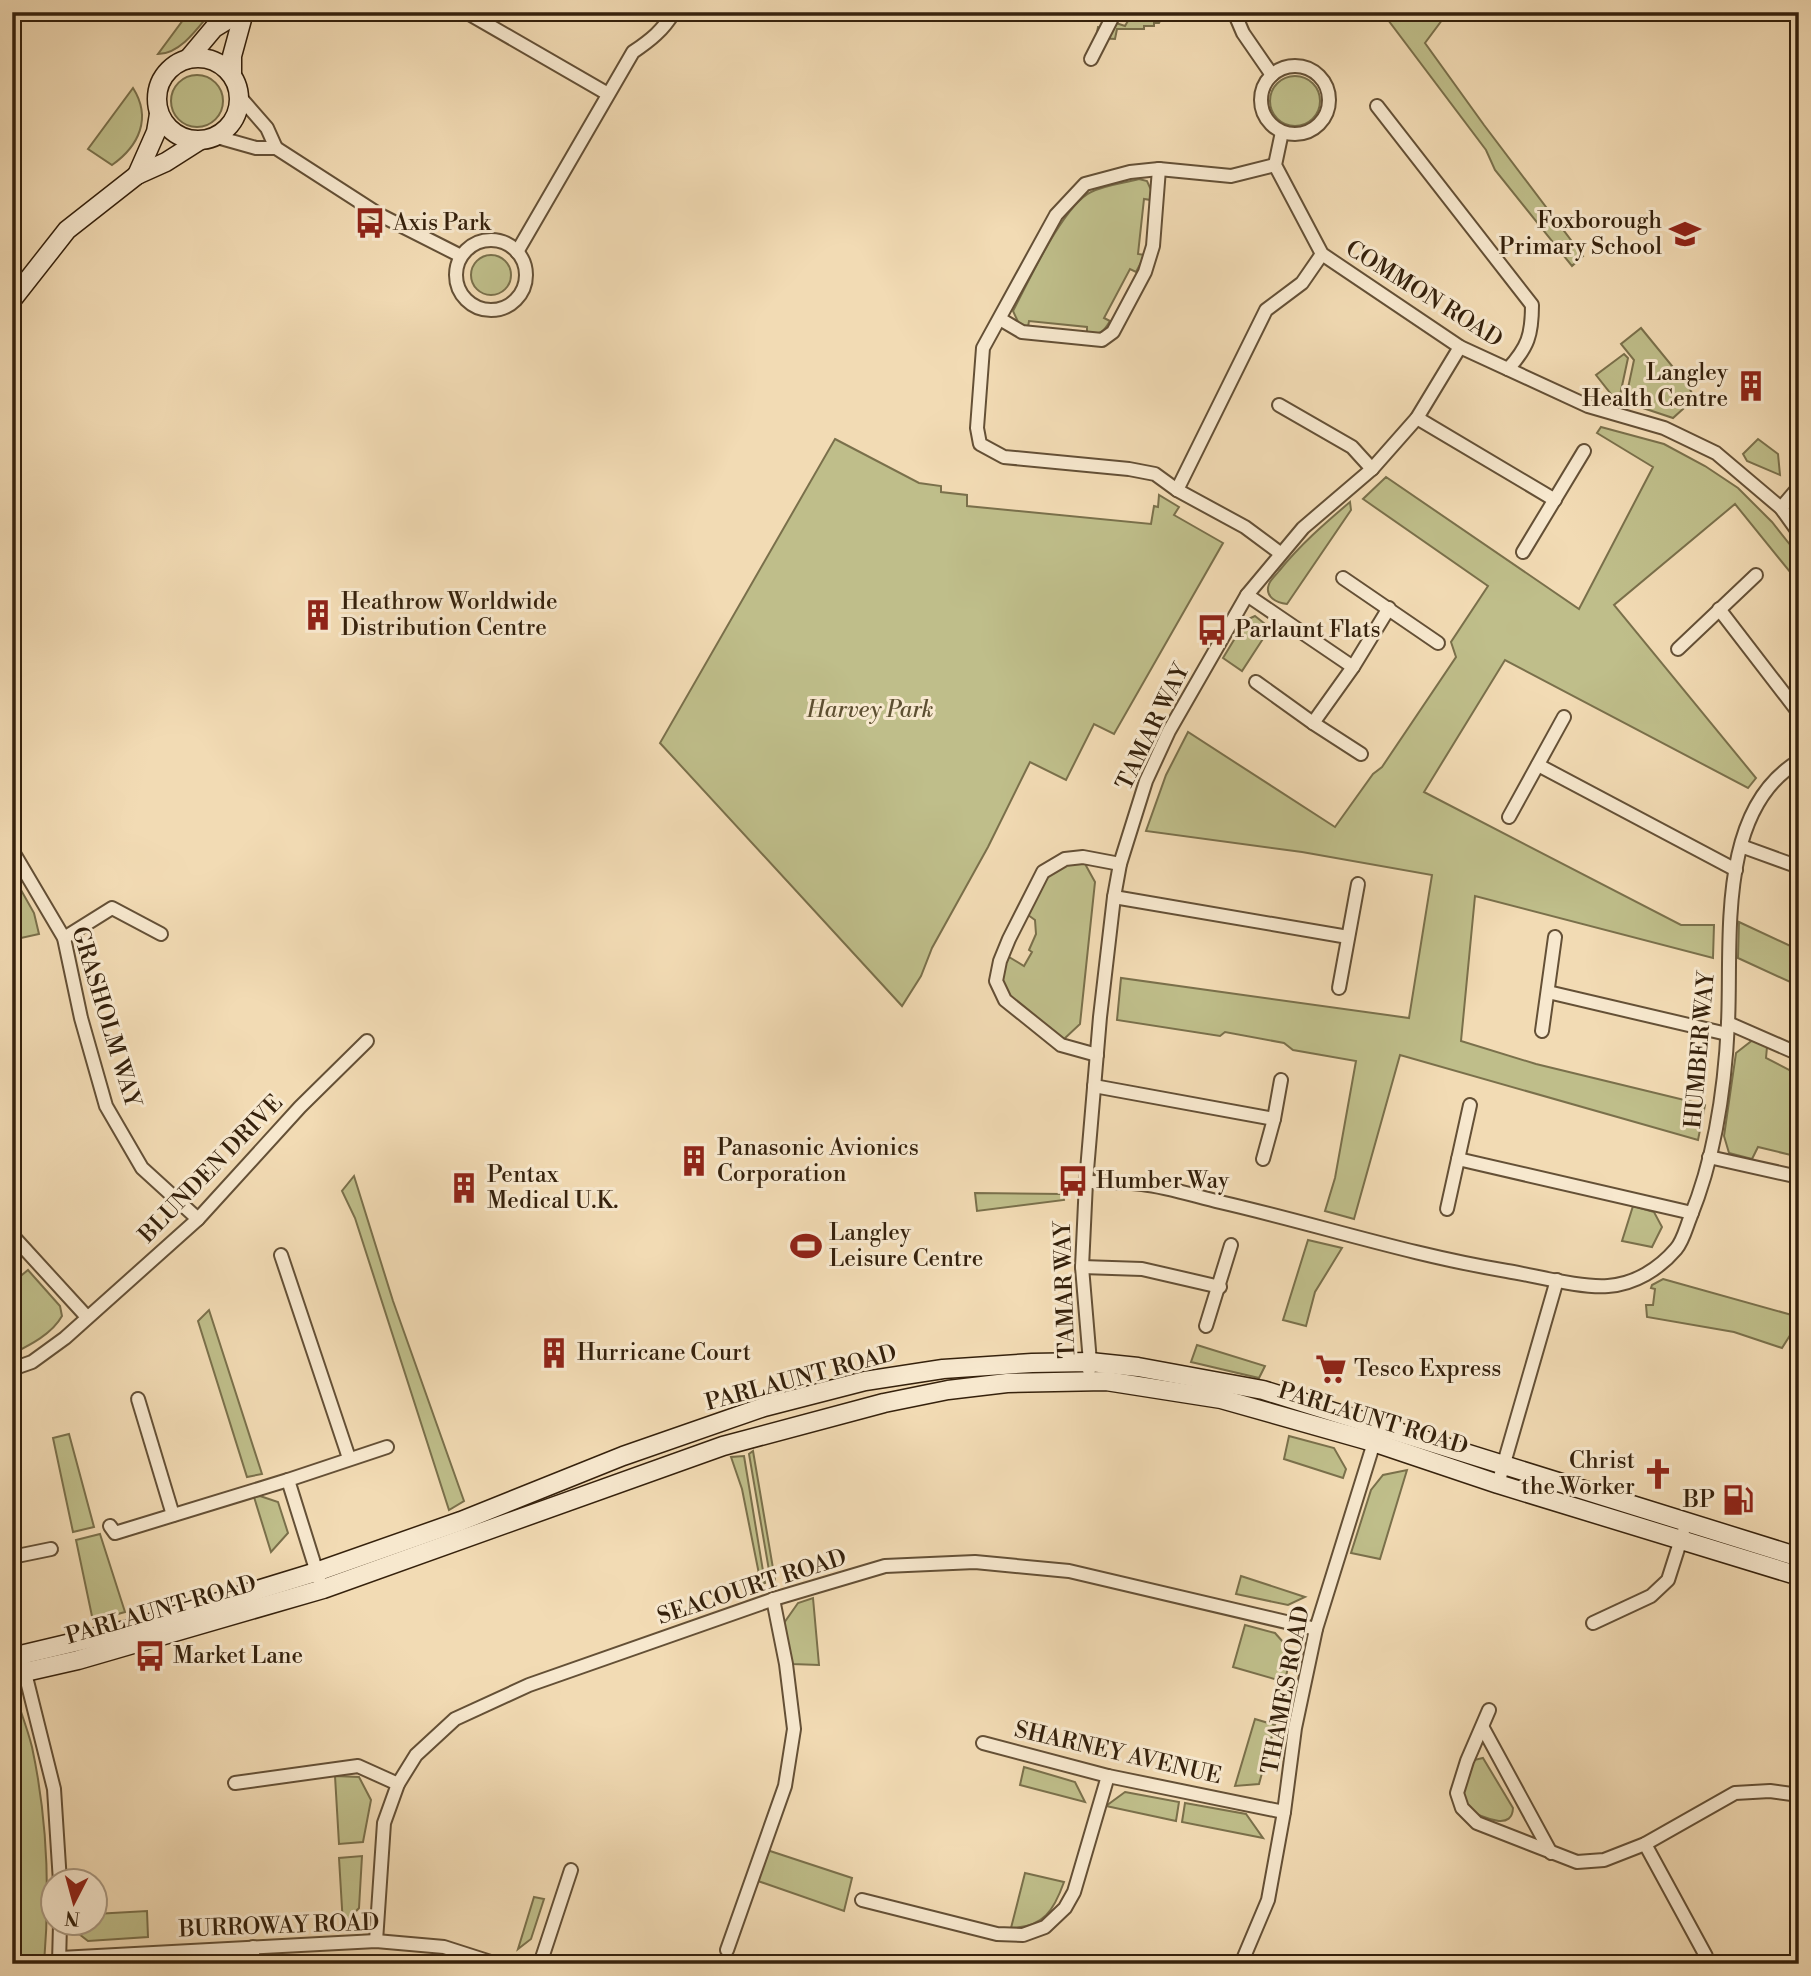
<svg xmlns="http://www.w3.org/2000/svg" width="1811" height="1976" font-family="'Libre Bodoni',serif">
<rect width="100%" height="100%" fill="#f2dbb4"/>
<filter id="stains"><feTurbulence type="fractalNoise" baseFrequency=".00286" numOctaves="4"/><feColorMatrix values="0 0 0 0 .2 0 0 0 0 .09 0 0 0 0 .02 0 0 0 .5 -.17"/></filter>
<radialGradient id="worn" r=".72"><stop offset=".6" stop-color="#630" stop-opacity="0"/><stop offset="1" stop-color="#630" stop-opacity=".3"/></radialGradient>
<g fill="#bfbe8a" stroke="#7a704b" stroke-width="2">
<path d="M189 12H211C198 28 180 54 158 54Z"/>
<path d="M1133 12H1164L1159 23H1154V26H1144V29H1117L1115 39 1096 38 1098 27 1110 28 1113 22 1125 26Z"/>
<path d="M1377 12H1448L1425 43 1484 125 1583 256 1572 266 1495 170 1486 150 1382 12Z"/>
<circle cx="197" cy="101" r="26"/>
<circle cx="1295" cy="101" r="25"/>
<path d="M133 88C152 118 139 146 112 165L88 149Z"/>
<path d="M1139 179 1147 181 1152 192 1151 200 1144 199 1138 254 1145 255 1136 272 1130 269 1104 318 1110 321C1103 333 1100 335 1087 333V327L1029 321 1028 327 1019 324 1013 311C1028 283 1063 205 1091 192 1105 185 1124 183 1139 179Z"/>
<circle cx="491" cy="275" r="20"/>
<path d="M1641 328 1686 383 1695 398 1673 418 1625 402 1634 360 1621 344Z"/>
<path d="M1624 354 1628 358 1619 400 1615 399 1596 375Z"/>
<path d="M1601 427 1664 444 1705 466 1738 488 1772 522 1795 551 1799 557V583L1735 504 1614 605 1756 778 1748 788 1505 660 1424 792 1681 925H1714L1713 958 1475 896 1461 1041 1536 1064 1705 1105 1698 1140 1400 1055 1354 1219 1325 1211 1335 1178 1356 1061 1293 1050 1284 1043 1225 1032 1220 1036 1117 1020 1121 978 1409 1018 1432 875 1302 852 1146 831 1166 775 1188 732 1335 827 1373 774 1382 767 1456 657 1451 642 1488 586 1363 499 1386 477 1579 609 1653 467 1597 433Z"/>
<path d="M835 439 919 483 941 486V492L967 495V506L1151 524 1154 506 1158 507 1159 495 1179 507 1174 515 1223 543 1114 734 1094 724 1066 780 1030 762 988 847 932 948 921 976 902 1006 660 743Z"/>
<path d="M1758 439 1778 454 1780 475 1747 461 1743 454Z"/>
<path d="M1350 502 1351 510 1287 604C1277 603 1264 597 1269 584 1271 579 1276 575 1279 571 1300 545 1324 524 1350 502Z"/>
<path d="M1255 616 1270 628 1242 671 1223 658 1246 620Z"/>
<path d="M1084 862 1095 882 1080 1024 1063 1040C1036 1022 984 997 1009 957L1024 966 1032 952 1029 950 1036 934 1035 920 1028 915C1036 898 1046 869 1066 863 1071 861 1079 862 1084 862Z"/>
<path d="M12 874 34 913 39 934 12 940Z"/>
<path d="M1739 922 1799 950V986L1738 958Z"/>
<path d="M1754 1039 1767 1047 1766 1058 1799 1075 1797 1169 1790 1168 1791 1155 1758 1147 1752 1159 1729 1153 1724 1136 1736 1053Z"/>
<path d="M354 1176 393 1301 464 1501 449 1510 355 1218 342 1191Z"/>
<path d="M975 1193 1063 1194 1064 1200 977 1211Z"/>
<path d="M1633 1206 1654 1212 1662 1227 1652 1247 1622 1241Z"/>
<path d="M1308 1240 1342 1248 1315 1292 1306 1326 1283 1320Z"/>
<path d="M28 1270 60 1306 62 1316C52 1334 30 1345 12 1354V1283Z"/>
<path d="M1663 1279 1799 1317V1321L1782 1348 1734 1332 1647 1317 1646 1305H1653L1655 1289 1651 1288 1652 1285Z"/>
<path d="M209 1310 262 1474 247 1477 198 1321Z"/>
<path d="M1197 1345 1265 1366 1259 1378 1191 1362Z"/>
<path d="M69 1434 94 1527 73 1532 53 1438Z"/>
<path d="M1289 1436 1334 1448 1346 1469 1343 1478 1284 1459Z"/>
<path d="M753 1451 775 1580 771 1582 749 1454Z"/>
<path d="M744 1456 765 1583 761 1584 742 1489 731 1457Z"/>
<path d="M1407 1470 1380 1559 1351 1553 1371 1490 1383 1475Z"/>
<path d="M260 1496 278 1502 288 1533 271 1552 254 1497Z"/>
<path d="M100 1534 125 1612 93 1621 76 1540Z"/>
<path d="M1241 1576 1305 1597 1288 1605 1236 1594Z"/>
<path d="M813 1598 819 1665 792 1664 784 1623 798 1603Z"/>
<path d="M1245 1625 1275 1633 1291 1651 1285 1682 1233 1667Z"/>
<path d="M12 1699 17 1700C22 1715 28 1731 32 1747 47 1817 50 1892 44 1964H12Z"/>
<path d="M1255 1719 1275 1725 1259 1784 1235 1786Z"/>
<path d="M1483 1758 1513 1808C1512 1833 1480 1815 1466 1810L1463 1788 1474 1760Z"/>
<path d="M1024 1767 1075 1782 1085 1802 1020 1785Z"/>
<path d="M335 1776 359 1777 371 1800 363 1842 339 1844Z"/>
<path d="M1125 1792 1179 1802 1176 1821 1106 1806Z"/>
<path d="M1185 1803 1246 1814 1263 1838 1182 1822Z"/>
<path d="M767 1850 852 1878 844 1911 758 1881Z"/>
<path d="M362 1856 359 1908 343 1925 339 1858Z"/>
<path d="M1025 1873 1064 1882C1054 1910 1044 1927 1011 1928Z"/>
<path d="M534 1897 544 1899 531 1939 518 1949Z"/>
<path d="M147 1911 148 1937 88 1941 70 1927V1924H94L95 1914Z"/>
</g>
<g fill="none" stroke-linecap="round" stroke-linejoin="round">
<defs>
<g id="street">
<path d="M466 12 608 94"/>
<path d="M1234 12 1243 33 1272 75"/>
<path d="M1091 59 1115 12"/>
<circle cx="1295" cy="100" r="34"/>
<path d="M240 97 267 128 276 148"/>
<path d="M1377 106 1532 305C1532 335 1528 347 1508 369"/>
<path d="M1282 132 1275 165 1322 254 1460 347 1588 406 1664 428 1716 453 1781 508 1799 533"/>
<path d="M217 137 256 148H276L380 215 461 256"/>
<path d="M1275 165 1231 176 1159 169 1130 172 1085 184 1056 215 983 348 977 428 980 444 1004 457 1129 469 1155 474 1177 490 1245 527 1280 553"/>
<circle cx="491" cy="275" r="35"/>
<path d="M517 252 633 52C651 40 663 30 674 12"/>
<path d="M1000 319 1022 332 1102 340 1113 332 1145 272 1153 246 1159 169"/>
<path d="M1279 405 1352 447 1372 469"/>
<path d="M1417 418 1555 500"/>
<path d="M1177 490 1266 310 1302 283 1322 254"/>
<path d="M1781 508 1799 487"/>
<path d="M1523 552 1584 451"/>
<path d="M1343 578 1438 643"/>
<path d="M1247 595 1353 667"/>
<path d="M1719 609 1799 713"/>
<path d="M1678 649 1756 575"/>
<path d="M1256 682 1313 723 1361 754"/>
<path d="M1313 723 1353 667 1389 608"/>
<path d="M1538 765 1736 870"/>
<path d="M1509 817 1564 717"/>
<path d="M1741 846 1799 867"/>
<path d="M12 850 64 938 81 1018 106 1106 142 1168 198 1219"/>
<path d="M1114 897 1348 937"/>
<path d="M64 938 112 908 161 934"/>
<path d="M1339 988 1358 884"/>
<path d="M1548 992 1727 1034"/>
<path d="M1728 1023 1799 1054"/>
<path d="M1542 1031 1555 937"/>
<path d="M1097 1055 1061 1045 1005 1000 996 981 1000 961 1009 939 1043 872 1065 859 1083 857 1120 864"/>
<path d="M1094 1086 1274 1119"/>
<path d="M1709 1157 1799 1177"/>
<path d="M1263 1159 1274 1119 1281 1080"/>
<path d="M1458 1159 1692 1213"/>
<path d="M1086 1182C1104 1182 1124 1182 1142 1184 1168 1187 1195 1196 1220 1202 1316 1224 1410 1255 1507 1271 1537 1276 1580 1288 1608 1286 1635 1284 1659 1269 1676 1249 1683 1241 1686 1228 1690 1218 1715 1157 1725 1089 1728 1023 1732 941 1716 810 1799 761"/>
<path d="M1447 1209 1470 1105"/>
<path d="M12 1235 87 1317"/>
<path d="M281 1255 349 1458"/>
<path d="M1082 1267 1142 1269 1220 1287"/>
<path d="M1206 1326 1231 1245"/>
<path d="M12 1369 32 1362 65 1338 198 1219 300 1107 367 1041"/>
<path d="M1089 1370 1090 1362 1082 1267 1086 1182 1100 1017 1114 897 1120 864 1146 781 1169 731 1247 595 1303 528 1372 469 1417 418 1460 347"/>
<path d="M138 1399 173 1515"/>
<path d="M1498 1484 1557 1280"/>
<path d="M110 1526 115 1533 288 1480"/>
<path d="M12 1557 51 1549"/>
<path d="M319 1579 288 1480 387 1447"/>
<path d="M1593 1623 1651 1596 1668 1580 1683 1533"/>
<path d="M23 1665 54 1789 60 1882"/>
<path d="M1489 1710 1467 1761 1457 1793 1462 1808 1477 1823 1577 1862 1604 1860 1645 1844 1735 1793 1770 1791 1799 1795"/>
<path d="M1483 1728 1551 1853"/>
<path d="M983 1743 1108 1776 1284 1812"/>
<path d="M235 1783 358 1766 398 1784"/>
<path d="M1645 1844 1706 1956"/>
<path d="M862 1900 997 1934 1023 1935 1045 1927 1065 1908 1074 1892 1108 1776"/>
<path d="M376 1941 384 1823 398 1784 416 1755 455 1719 529 1685 777 1598 885 1566 975 1562 1069 1571 1316 1629"/>
<path d="M253 1947V1964"/>
<path d="M727 1950 785 1786 794 1729 786 1664 773 1599"/>
<path d="M60 1958 376 1941 444 1947 497 1964"/>
<path d="M59 1963 60 1924"/>
<path d="M540 1964 571 1870"/>
<path d="M1241 1964 1268 1900 1284 1812 1295 1728 1316 1629 1376 1436"/>
</g>
<g id="secondary">
<circle cx="198" cy="99" r="41"/>
<path d="M188 59 214 28 240 12"/>
<path d="M232 75V56L244 12"/>
<path d="M137 175 156 132 159 114"/>
<path d="M12 300 67 230 137 175 166 162 199 141"/>
<path d="M12 1657 134 1628 316 1572 461 1521 623 1456 764 1407 865 1381 943 1369 1032 1363 1090 1362 1138 1367 1263 1390 1799 1557"/>
<path d="M12 1675 78 1660 323 1589 723 1446 884 1403 948 1390 1007 1383 1106 1381 1221 1399 1373 1442 1498 1484 1799 1576"/>
</g>
</defs>
<use href="#street" stroke="#645036" stroke-width="16"/>
<use href="#secondary" stroke="#35210c" stroke-width="21"/>
<use href="#street" stroke="#f7e8ce" stroke-width="12"/>
<use href="#secondary" stroke="#f7e8ce" stroke-width="18"/>
</g>
<defs>
<symbol id="bus-bare" viewBox="-9 -9 18 18"><path d="M-5-6H5V4H4V6H2V4H-2V6H-4V4H-5ZM-3.5-4V0h7V-4ZM-3.5 1.2v1.5H-2V1.2ZM2 1.2v1.5H3.5V1.2Z" fill="#8f2418" stroke="#f7e8ce" stroke-width="2.5" paint-order="stroke"/></symbol>
<symbol id="school-bare" viewBox="-9 -9 18 18"><path d="M0-5L7-2L0 1L-7-2ZM-4 1L0 2.5L4 1V4Q0 6-4 4Z" fill="#8f2418" stroke="#f7e8ce" stroke-width="2.5" paint-order="stroke"/></symbol>
<symbol id="building-bare" viewBox="-9 -9 18 18"><path d="M-4-6H4V6H1V3H-1V6H-4ZM-2.5-4.3h1.7v1.8h-1.7ZM.8-4.3h1.7v1.8H.8ZM-2.5-1h1.7V.8h-1.7ZM.8-1h1.7V.8H.8Z" fill="#8f2418" stroke="#f7e8ce" stroke-width="2.5" paint-order="stroke"/></symbol>
<symbol id="stadium-bare" viewBox="-9 -9 18 18"><path d="M0-5a6.5 5 0 1 0 0 10a6.5 5 0 1 0 0-10ZM-3.5-1.8h7v3.6h-7Z" fill="#8f2418" stroke="#f7e8ce" stroke-width="2.5" paint-order="stroke"/></symbol>
<symbol id="supermarket-bare" viewBox="-9 -9 18 18"><path d="M-6-5.5h2.5l.6 2H6L4.5 2H-2.5L-4.4-4H-6ZM-1.5 3.2a1.3 1.3 0 1 0 .1 0ZM3 3.2a1.3 1.3 0 1 0 .1 0Z" fill="#8f2418" stroke="#f7e8ce" stroke-width="2.5" paint-order="stroke"/></symbol>
<symbol id="church-bare" viewBox="-9 -9 18 18"><path d="M-1.2-6h2.4v3.5h3.3v2.4h-3.3V6h-2.4V-.1h-3.3v-2.4h3.3Z" fill="#8f2418" stroke="#f7e8ce" stroke-width="2.5" paint-order="stroke"/></symbol>
<symbol id="fuel-bare" viewBox="-9 -9 18 18"><path d="M-5.5-6h7V0h2V4h1.3V-2.5L3-4.5l.8-.8L6-3V5H2.5V1h-1V6h-7ZM-4.2-4.7v3.2H.2V-4.7Z" fill="#8f2418" stroke="#f7e8ce" stroke-width="2.5" paint-order="stroke"/></symbol>
</defs>
<g fill-rule="evenodd">
<use href="#bus-bare" x="348" y="201" width="44" height="44"/>
<use href="#school-bare" x="1663" y="212" width="44" height="44"/>
<use href="#building-bare" x="1729" y="364" width="44" height="44"/>
<use href="#building-bare" x="296" y="593" width="44" height="44"/>
<use href="#bus-bare" x="1190" y="608" width="44" height="44"/>
<use href="#building-bare" x="672" y="1139" width="44" height="44"/>
<use href="#bus-bare" x="1051" y="1159" width="44" height="44"/>
<use href="#building-bare" x="442" y="1166" width="44" height="44"/>
<use href="#stadium-bare" x="784" y="1224" width="44" height="44"/>
<use href="#building-bare" x="532" y="1331" width="44" height="44"/>
<use href="#supermarket-bare" x="1309" y="1347" width="44" height="44"/>
<use href="#church-bare" x="1636" y="1452" width="44" height="44"/>
<use href="#fuel-bare" x="1716" y="1478" width="44" height="44"/>
<use href="#bus-bare" x="128" y="1634" width="44" height="44"/>
</g>
<g text-anchor="middle" dominant-baseline="central" stroke-width="6" stroke-linejoin="round" paint-order="stroke">
<g font-size="23" fill="#35210c" stroke="#f7e8ce" text-anchor="start">
<text x="1662" y="221" text-anchor="end">Foxborough<tspan x="1662" dy="26">Primary School</tspan></text>
<text x="393" y="223">Axis Park</text>
<text x="1728" y="373" text-anchor="end">Langley<tspan x="1728" dy="26">Health Centre</tspan></text>
<text x="341" y="602">Heathrow Worldwide<tspan x="341" dy="26">Distribution Centre</tspan></text>
<text x="1235" y="630">Parlaunt Flats</text>
<text x="717" y="1148">Panasonic Avionics<tspan x="717" dy="26">Corporation</tspan></text>
<text x="487" y="1175">Pentax<tspan x="487" dy="26">Medical U.K.</tspan></text>
<text x="1096" y="1181">Humber Way</text>
<text x="829" y="1233">Langley<tspan x="829" dy="26">Leisure Centre</tspan></text>
<text x="577" y="1353">Hurricane Court</text>
<text x="1354" y="1369">Tesco Express</text>
<text x="1635" y="1461" text-anchor="end">Christ<tspan x="1635" dy="26">the Worker</tspan></text>
<text x="1715" y="1500" text-anchor="end">BP</text>
<text x="173" y="1656">Market Lane</text>
</g>
<g font-size="23" fill="#35210c" stroke="#f7e8ce">
<text transform="translate(1424 294) rotate(32)">COMMON ROAD</text>
<text transform="translate(1153 727) rotate(-64)">TAMAR WAY</text>
<text transform="translate(106 1017) rotate(73)">GRASHOLM WAY</text>
<text transform="translate(1700 1050) rotate(-85)">HUMBER WAY</text>
<text transform="translate(211 1169) rotate(-46)">BLUNDEN DRIVE</text>
<text transform="translate(1065 1290) rotate(-92)">TAMAR WAY</text>
<text transform="translate(801 1378) rotate(-15)">PARLAUNT ROAD</text>
<text transform="translate(1373 1419) rotate(17)">PARLAUNT ROAD</text>
<text transform="translate(752 1587) rotate(-18)">SEACOURT ROAD</text>
<text transform="translate(161 1610) rotate(-16)">PARLAUNT ROAD</text>
<text transform="translate(1286 1690) rotate(-79)">THAMES ROAD</text>
<text transform="translate(1118 1753) rotate(13)">SHARNEY AVENUE</text>
<text transform="translate(279 1926) rotate(-2)">BURROWAY ROAD</text>
</g>
<g font-size="23" font-style="italic" fill="#5e5032" stroke="#f7e8ce">
<text x="870" y="710">Harvey Park</text>
</g>
</g>
<rect width="1811" height="1976" fill="none" stroke="#f2dbb4" stroke-width="42"/>
<rect x="14" y="14" width="1783" height="1948" fill="none" stroke="#35210c" stroke-width="3.5"/>
<rect x="21" y="21" width="1769" height="1934" fill="none" stroke="#35210c" stroke-width="2"/>
<g transform="translate(74 1902) rotate(186)"><circle r="33" fill="#f7e8ce" stroke="#a99880" stroke-width="2"/>
<path d="M0-5L12 26L0 18L-12 26Z" fill="#8f2418"/>
<text y="-10" font-size="19" font-weight="bold" text-anchor="middle" fill="#35210c">N</text>
</g>
<rect width="100%" height="100%" filter="url(#stains)"/>
<rect width="100%" height="100%" fill="url(#worn)"/>
</svg>
